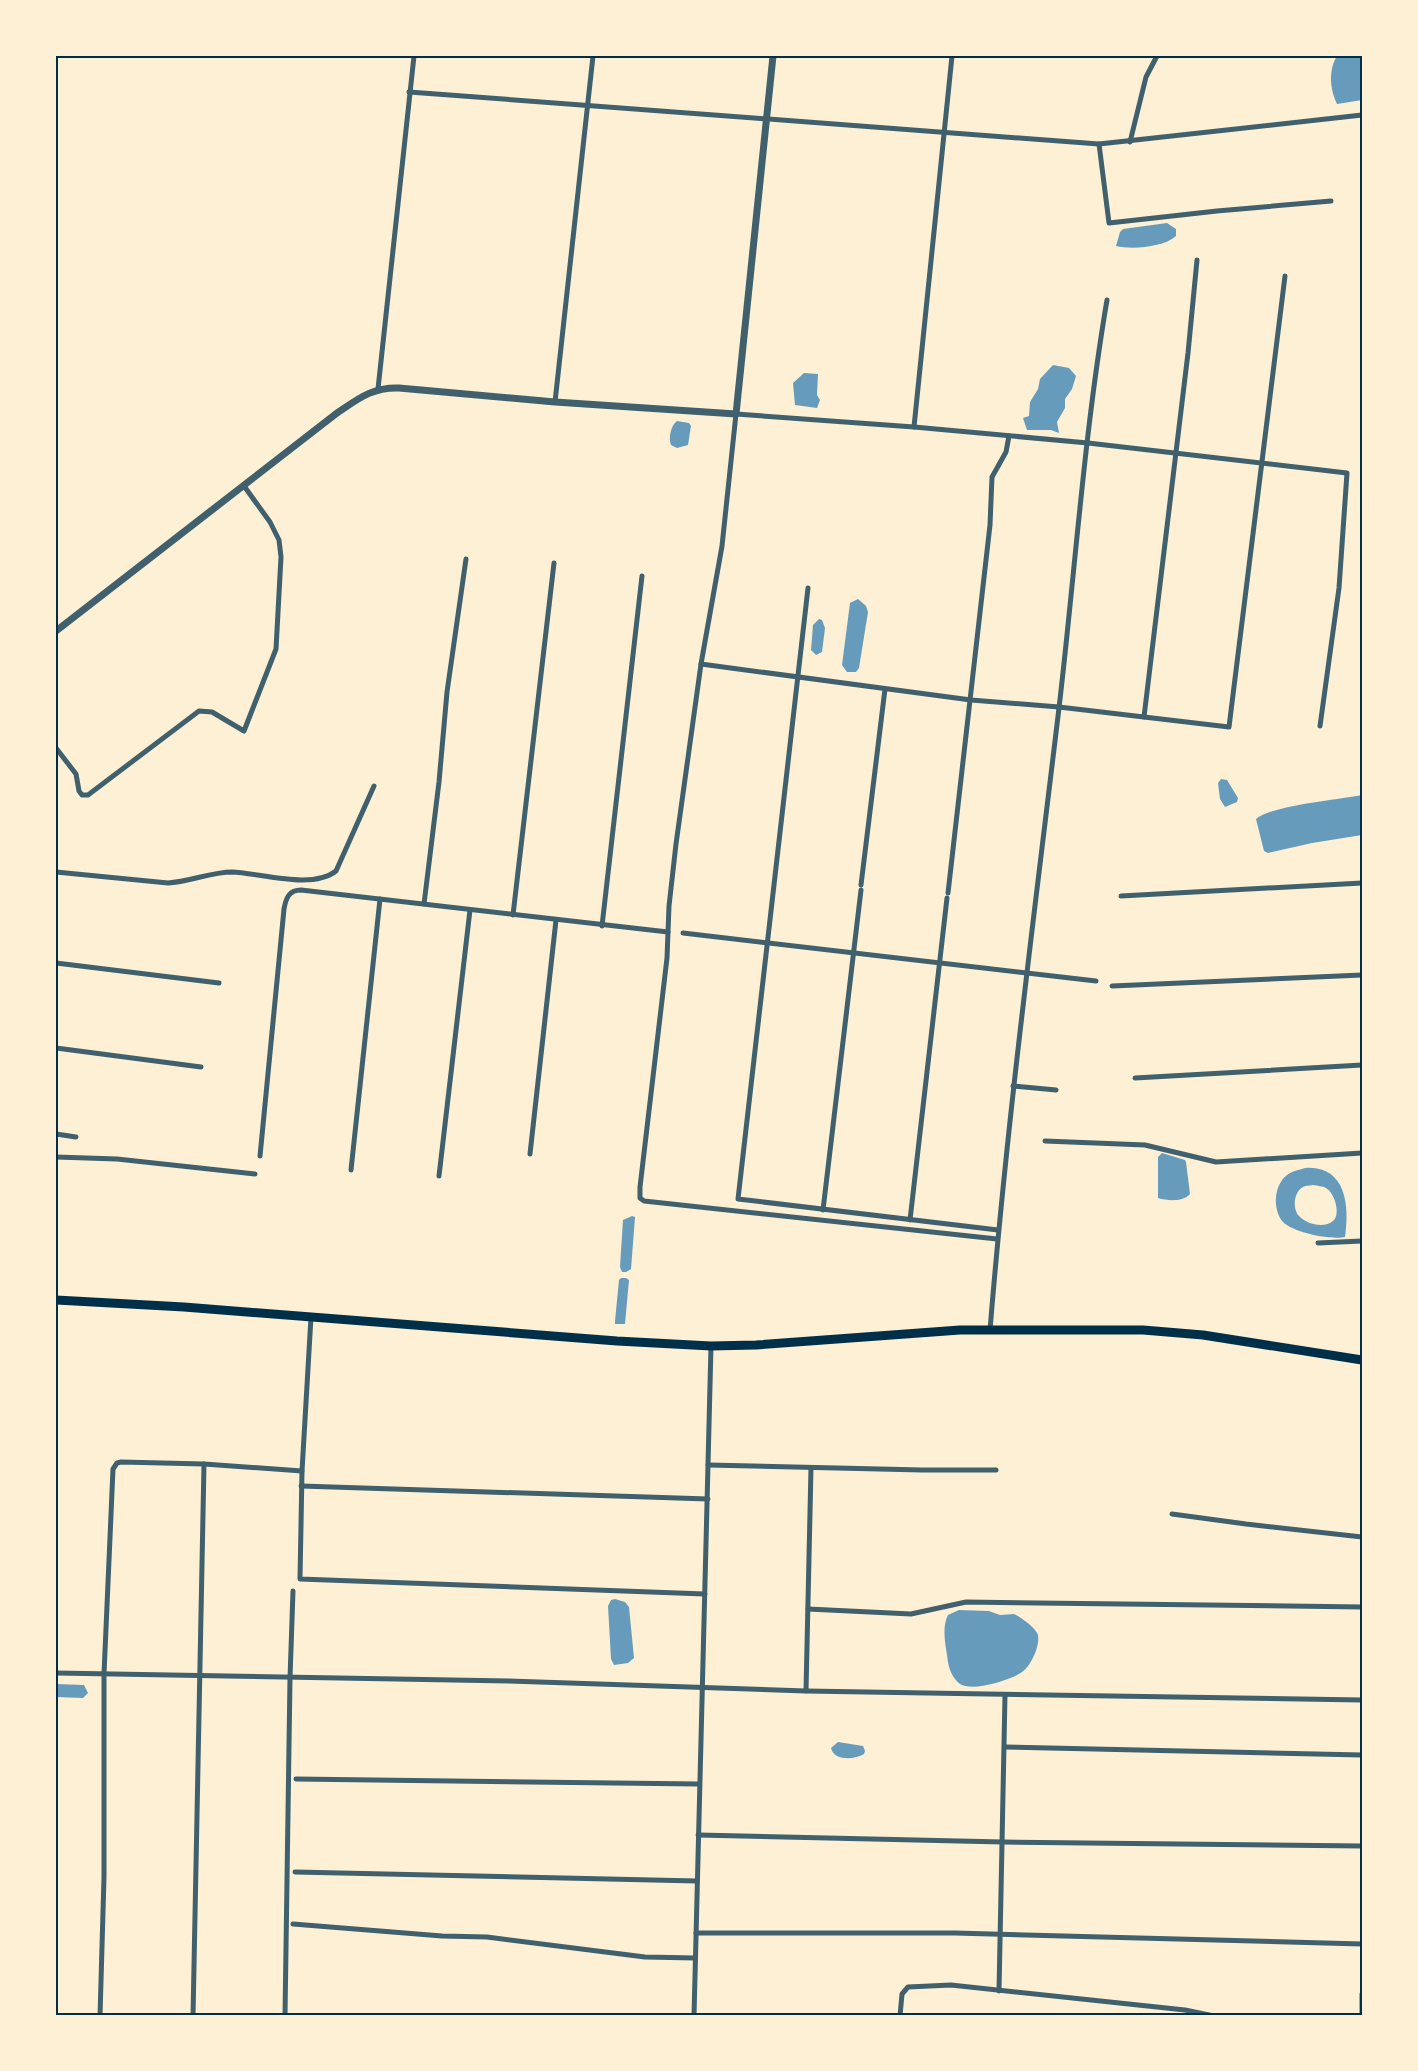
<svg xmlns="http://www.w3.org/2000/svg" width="1418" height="2071" font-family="Mulish,sans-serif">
<rect width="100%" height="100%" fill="#fdf0d5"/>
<g fill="#669bbc" fill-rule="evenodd">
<path d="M1337 56H1362V100L1337 104C1330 90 1328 70 1337 56Z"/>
<path d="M1167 223 1176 229V236C1164 247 1132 250 1116 246L1120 232 1123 229Z"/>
<path d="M1053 365 1069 368 1076 376 1072 389 1065 399V408L1057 422 1059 433 1051 430H1027L1023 418 1029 416 1030 402 1038 389 1040 379Z"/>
<path d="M804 373 818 374 817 395 820 400 817 408 795 405 793 383Z"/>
<path d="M677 421 689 423 691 426 688 445 677 448 671 445C668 438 671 425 677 421Z"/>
<path d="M858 599 866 606 868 612 859 668 856 672H847L842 665 850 603Z"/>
<path d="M819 619 822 620 825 628 822 652 816 655 811 650 813 625Z"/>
<path d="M1221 779 1227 780 1238 798 1237 802 1225 807 1220 799 1218 783Z"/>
<path d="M1362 795V835L1312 843 1268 853 1264 851 1256 819C1273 805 1338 800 1362 795Z"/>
<path d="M1162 1153 1185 1160 1186 1162 1190 1194C1183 1202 1168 1201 1158 1198V1157Z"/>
<path d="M1305 1168C1345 1165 1350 1204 1345 1237 1331 1240 1294 1233 1283 1222 1272 1209 1274 1185 1287 1175 1292 1171 1299 1170 1305 1168ZM1313 1185C1317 1186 1323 1186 1326 1188 1335 1193 1341 1215 1333 1221 1324 1229 1306 1224 1299 1216 1292 1208 1294 1192 1303 1187 1306 1185 1310 1186 1313 1185Z"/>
<path d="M632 1216 635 1217 631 1269 626 1272H622L620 1267 623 1220Z"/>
<path d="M621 1278H626L629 1280 625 1324H615V1321L619 1280Z"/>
<path d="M615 1599 625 1602 629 1607 634 1658 628 1663 614 1665 611 1659 608 1606 611 1600Z"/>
<path d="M959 1610 989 1611 1000 1615 1014 1614C1021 1617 1036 1628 1038 1635 1040 1646 1031 1666 1022 1672 1011 1680 973 1692 960 1684 951 1677 948 1666 947 1655 945 1642 942 1627 948 1615Z"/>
<path d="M56 1684 84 1685 88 1693 83 1698 56 1697Z"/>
<path d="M838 1742 863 1746 865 1751 864 1754C854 1760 834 1761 831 1748Z"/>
</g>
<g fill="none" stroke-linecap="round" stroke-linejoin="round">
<g stroke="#3f606c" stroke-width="5">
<path d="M409 92 1099 144 1362 115"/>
<path d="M1130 142 1146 77 1157 56"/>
<path d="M1099 144 1109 223 1217 211 1331 201"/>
<path d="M378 389 414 56"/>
<path d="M555 402 593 56"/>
<path d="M914 427 952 56"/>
<path d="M808 588 738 1199 998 1230"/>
<path d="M701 664 971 700 1059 707 1229 727 1285 276"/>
<path d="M1144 717 1188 353 1197 260"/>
<path d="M56 748 76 774 79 791 82 795H88L199 711 212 712 244 731 276 649 281 557 279 540 270 522 244 486"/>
<path d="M56 872 168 883C189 882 211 872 232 872 261 873 312 890 336 871L374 786"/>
<path d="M861 885 885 689"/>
<path d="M948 893 990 525 992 477 1006 452 1009 436"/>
<path d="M1121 896 1362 883"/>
<path d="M424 904 439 782 447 692 466 559"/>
<path d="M513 915 554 563"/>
<path d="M602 926 642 576"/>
<path d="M683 933 1096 981"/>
<path d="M56 963 219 983"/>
<path d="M1112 986 1362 975"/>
<path d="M56 1048 201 1067"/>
<path d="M1135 1078 1362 1065"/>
<path d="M1013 1086 1056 1090"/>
<path d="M56 1134 76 1137"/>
<path d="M1045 1141 1145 1145 1216 1162 1362 1153"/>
<path d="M530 1154 556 920"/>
<path d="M260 1156 284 909C286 898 289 890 301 890L668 932"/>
<path d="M56 1157 117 1159 255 1174"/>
<path d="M351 1170 380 899"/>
<path d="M439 1176 470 910"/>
<path d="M823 1210 861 890"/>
<path d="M910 1220 947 898"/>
<path d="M997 1239 644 1201 640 1198V1187L667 958 669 906 676 844 701 664 722 546 736 414 914 427 1088 443 1347 473 1339 588 1320 726"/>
<path d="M1318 1243 1362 1241"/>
<path d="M311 1317 302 1471 300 1579 705 1594"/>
<path d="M990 1330C1007 1122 1034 916 1059 708 1075 572 1084 435 1107 300"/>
<path d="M708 1465 922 1470H996"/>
<path d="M301 1486 708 1499"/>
<path d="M1172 1514 1246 1524 1362 1537"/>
<path d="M808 1609 911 1614 966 1602 1362 1607"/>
<path d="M56 1673 509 1681 806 1691 1362 1700"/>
<path d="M806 1691 811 1468"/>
<path d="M1005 1747 1362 1755"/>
<path d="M296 1779 699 1784"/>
<path d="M698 1835 1003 1842 1362 1846"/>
<path d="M295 1872 697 1881"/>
<path d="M293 1924 442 1936 487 1937 645 1957 695 1958"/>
<path d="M696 1933H955L1362 1944"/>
<path d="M999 1991 1005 1695"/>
<path d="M100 2016 104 1877V1674L113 1469 117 1463 121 1462 204 1464 302 1471"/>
<path d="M193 2016 204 1464"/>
<path d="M285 2016 290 1678 293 1591"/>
<path d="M694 2016 711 1346"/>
<path d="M900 2016 902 1994 908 1987 951 1985 1185 2010 1214 2016"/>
<path d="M1362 2016V1994"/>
</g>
<path stroke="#3f606c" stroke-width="7" d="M56 631 337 413C358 399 372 387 399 388L555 402 736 414 773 56"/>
<path stroke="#003049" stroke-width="9" d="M56 1300 184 1307 617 1341 711 1346 756 1345 960 1330H1143L1203 1335 1362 1360"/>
</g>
<rect width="1418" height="2071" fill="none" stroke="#fdf0d5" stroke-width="114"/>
<rect x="57" y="57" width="1304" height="1957" fill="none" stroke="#003049" stroke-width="2"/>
</svg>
